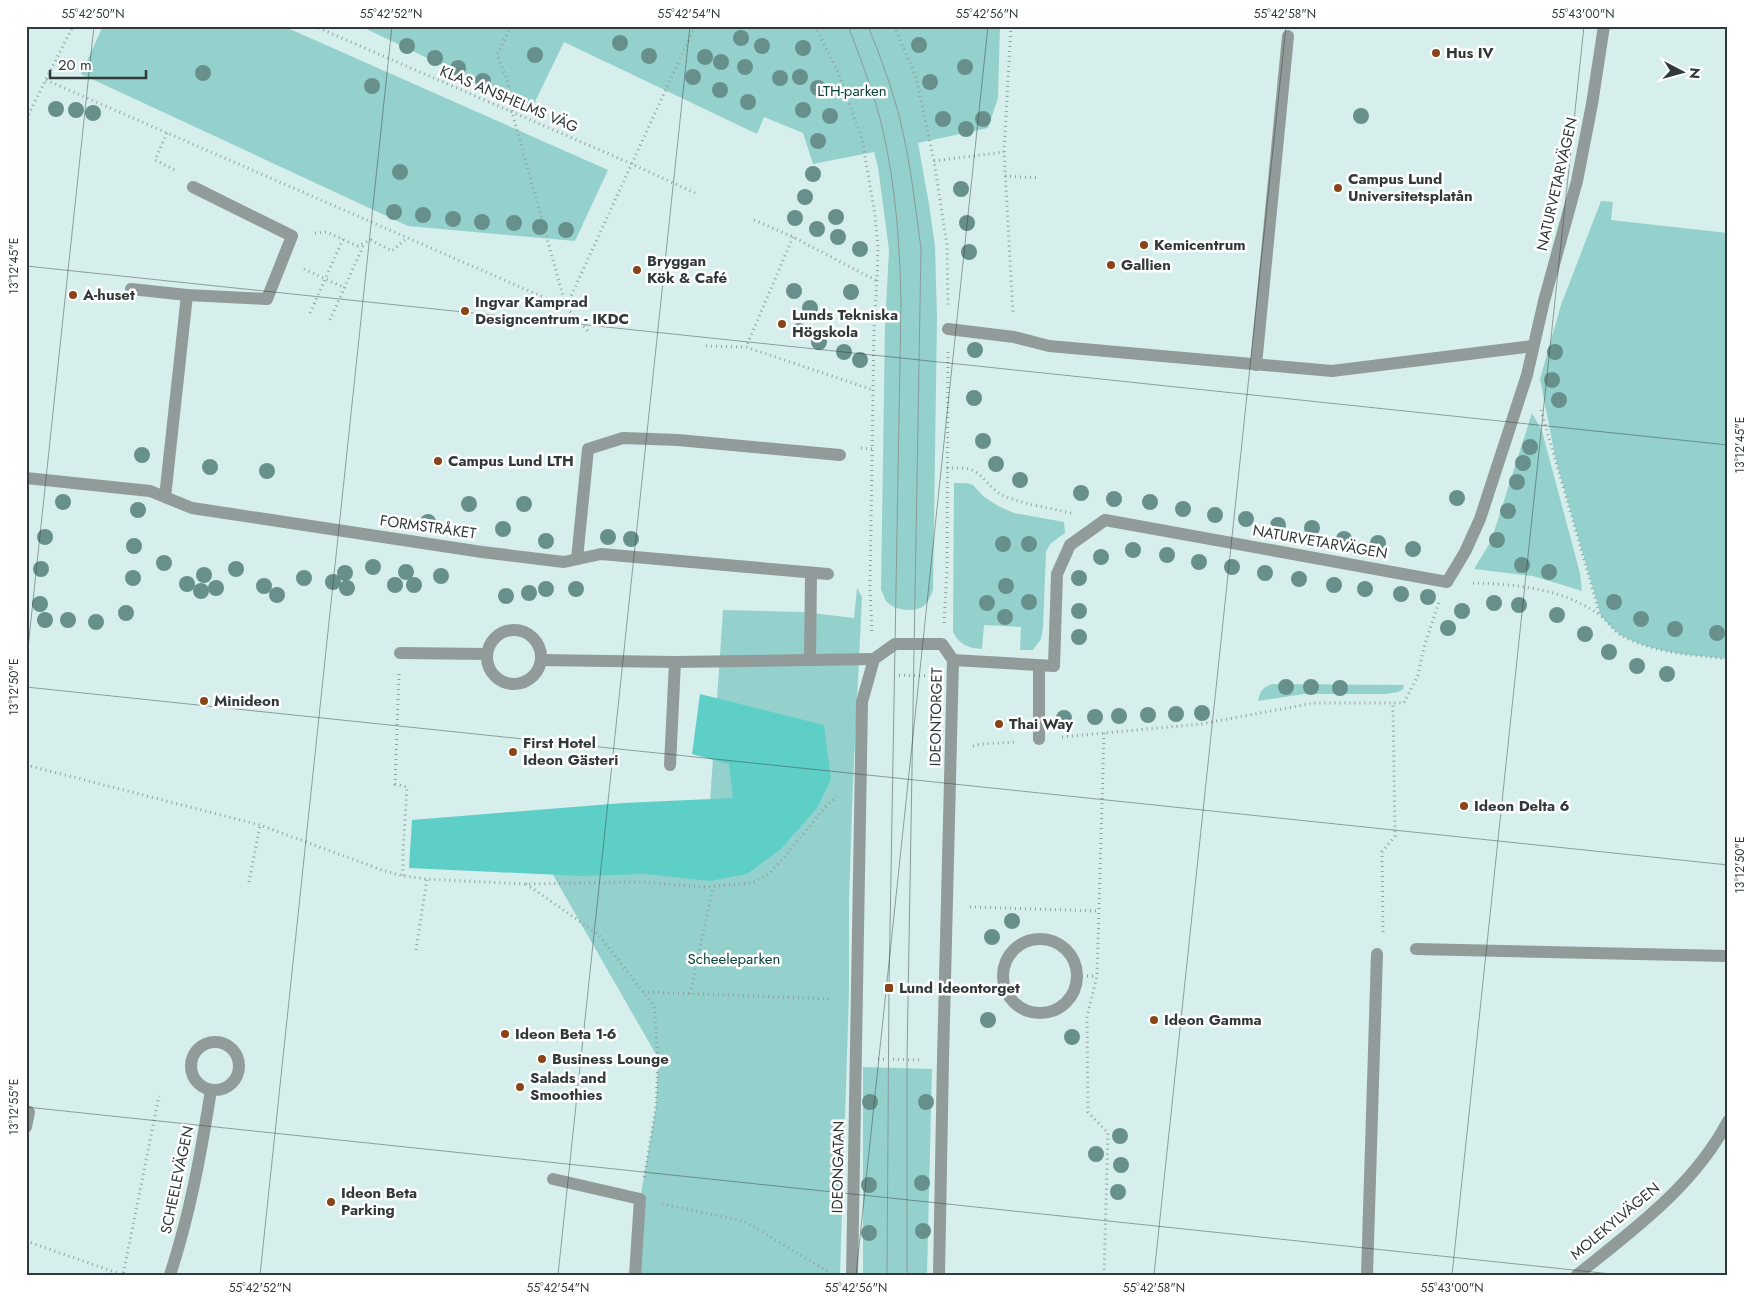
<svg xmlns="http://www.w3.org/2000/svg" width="1754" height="1301" font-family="Jost,sans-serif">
<rect width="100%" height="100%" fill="#d6efec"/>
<g fill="#95d1cc">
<path d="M103 26H283L608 170 575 241 408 226 81 74Z"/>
<path d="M360 26H1000L998 98 988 128 918 143 929 204 935 246 937 319 933 590C931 595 929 601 925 605 916 613 894 611 886 601 884 598 883 593 881 590L885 325 889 250 878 167 874 152 813 164 803 133 764 117 757 134 564 42 532 108Z"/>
<path d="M1601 201 1613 202 1611 220 1728 233V659C1692 655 1652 653 1621 635 1613 630 1607 622 1601 616L1556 461 1540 379 1561 305Z"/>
<path d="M1532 413 1542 431 1580 573 1582 591 1533 576 1474 569 1491 541Z"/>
<path d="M954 483H966L973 485 983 496 998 506 1014 513 1064 522 1065 533 1050 544 1046 552 1043 628 1041 639 1033 650H1020L1021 627 984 625 982 649C968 648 960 645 953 632Z"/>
<path d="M857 588 862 597 853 784 849 902V993L840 1275H635L640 1199 656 1107 658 1058 537 847H707L723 610 803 612 854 618Z"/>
<path d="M1272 684 1404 685 1403 689 1398 692 1386 694H1304L1258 701C1260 691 1263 687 1272 684Z"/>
<path d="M863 1067 932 1069 927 1275H863Z"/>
</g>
<path fill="#5ecfc7" d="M700 694 824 725 831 779 817 808 781 849 747 874 710 881 645 874 581 876 409 868 412 820 623 803 733 798 729 764 692 754Z"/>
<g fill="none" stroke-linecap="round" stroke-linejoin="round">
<g stroke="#90a2a0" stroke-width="3" stroke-dasharray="1 4" stroke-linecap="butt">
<path d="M314 26 632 164 695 193"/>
<path d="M511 26 497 55 508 82 512 112 566 307 588 331"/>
<path d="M815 26 838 72 862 139 875 215 878 248 877 281 874 328 870 589 872 633"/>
<path d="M894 26 916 77 934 161 947 245 948 306"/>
<path d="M1011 26 1004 152 1013 314"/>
<path d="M46 80 566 307 695 26"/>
<path d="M26 119 73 26"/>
<path d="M167 133 155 160 177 171"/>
<path d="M934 161 1004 152"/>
<path d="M1005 176 1039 178"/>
<path d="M754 220 793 237 877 281"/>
<path d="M315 233 326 232 358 246 371 240 392 251 407 238"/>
<path d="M793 237 746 347 873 390"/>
<path d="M304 269 345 288"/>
<path d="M310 313 343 239"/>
<path d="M330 320 364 244"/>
<path d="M706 346 746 347"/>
<path d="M1541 410 1600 616"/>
<path d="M861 448 873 449"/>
<path d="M947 468C956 468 966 467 974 471 985 477 991 490 1004 496 1026 505 1051 508 1075 514"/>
<path d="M1473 583C1517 584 1565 589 1601 616 1608 622 1613 630 1620 635 1626 638 1634 642 1641 644 1668 654 1699 656 1728 659"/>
<path d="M944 623 947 570 948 352"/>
<path d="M399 674 395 784 407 787 403 852V876"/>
<path d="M894 675 930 676"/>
<path d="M1104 733 1097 976 1087 1016 1088 1112 1108 1133 1104 1275"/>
<path d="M1062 737 1201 724 1314 703H1404L1418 675 1424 647 1439 602"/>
<path d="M973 746 981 744 1016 742"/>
<path d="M26 765 260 825 382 870 403 876 427 879 526 884 644 882 703 887 752 883 770 873 787 854 827 805 837 797"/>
<path d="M249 882 260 825"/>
<path d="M526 884 598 934 654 1006 658 1058 656 1107 644 1178"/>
<path d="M970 907 1099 911"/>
<path d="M1383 932 1382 852 1395 836 1393 703"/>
<path d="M416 950 427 879"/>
<path d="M1077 976H1097"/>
<path d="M643 992 833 999"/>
<path d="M690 994 713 887"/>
<path d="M878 1059 922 1060"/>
<path d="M662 1204 744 1221 829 1272"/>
<path d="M26 1241 123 1275 159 1096"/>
</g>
<g stroke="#919b9a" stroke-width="12">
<path d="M131 289 187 295 267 299 292 236 193 187"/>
<path d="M948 329 1014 337 1049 346 1332 371 1533 346"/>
<path d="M1256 365 1288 36"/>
<path d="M26 478 150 491 192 508 482 552 564 562 601 554 828 574"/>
<path d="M165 497 187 295"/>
<path d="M577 559 588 449 623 438 678 440 840 455"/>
<circle cx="514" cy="657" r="27"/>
<path d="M400 653 487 654"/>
<path d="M541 660 675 662 874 659"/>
<path d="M810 660 811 573"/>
<path d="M953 660 1054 666 1057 574 1070 545 1105 520 1447 582 1465 552 1480 519 1527 375 1544 301 1577 181 1592 104 1604 26"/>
<path d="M1039 666V739"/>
<path d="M670 765 675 662"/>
<circle cx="1040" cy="976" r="37"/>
<path d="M1416 949 1728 956"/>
<circle cx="215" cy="1066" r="24"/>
<path d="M26 1127 29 1112"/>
<path d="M553 1179 640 1199 635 1275"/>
<path d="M170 1275C190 1214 201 1153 211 1090"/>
<path d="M852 1275 862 702 874 659 895 644H942L953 660 943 1059 939 1275"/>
<path d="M1367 1275 1377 954"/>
<path d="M1577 1275C1633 1230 1694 1186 1728 1121"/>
</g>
<g stroke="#899b99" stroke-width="1">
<path d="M848 26C861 60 875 95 883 131 896 188 900 246 901 304L889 988 887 1275"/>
<path d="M868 26C881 58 893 90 901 124 911 165 915 206 921 248L907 1059V1275"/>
</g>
</g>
<g fill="#67908c">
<circle cx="741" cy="38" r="8"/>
<circle cx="620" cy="43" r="8"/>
<circle cx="919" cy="45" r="8"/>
<circle cx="407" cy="46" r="8"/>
<circle cx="762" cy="46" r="8"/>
<circle cx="803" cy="48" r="8"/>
<circle cx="535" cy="55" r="8"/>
<circle cx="649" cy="56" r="8"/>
<circle cx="705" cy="57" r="8"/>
<circle cx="435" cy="58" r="8"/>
<circle cx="721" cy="62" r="8"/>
<circle cx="745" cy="67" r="8"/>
<circle cx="965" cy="67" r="8"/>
<circle cx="458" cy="68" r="8"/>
<circle cx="203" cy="73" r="8"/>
<circle cx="693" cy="77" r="8"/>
<circle cx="800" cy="77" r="8"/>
<circle cx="780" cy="78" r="8"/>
<circle cx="483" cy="81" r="8"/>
<circle cx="930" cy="82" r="8"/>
<circle cx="372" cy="86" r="8"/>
<circle cx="818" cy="88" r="8"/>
<circle cx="720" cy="90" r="8"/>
<circle cx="748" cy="102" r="8"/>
<circle cx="56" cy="109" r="8"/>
<circle cx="76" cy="110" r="8"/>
<circle cx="803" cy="110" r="8"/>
<circle cx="93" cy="113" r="8"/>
<circle cx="830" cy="116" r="8"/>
<circle cx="1361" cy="116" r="8"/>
<circle cx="943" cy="119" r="8"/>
<circle cx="983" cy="119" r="8"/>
<circle cx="966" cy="129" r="8"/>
<circle cx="818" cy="141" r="8"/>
<circle cx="400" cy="172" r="8"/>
<circle cx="813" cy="174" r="8"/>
<circle cx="961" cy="189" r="8"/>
<circle cx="805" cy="197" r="8"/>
<circle cx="394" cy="212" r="8"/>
<circle cx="423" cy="215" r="8"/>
<circle cx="836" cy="217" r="8"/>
<circle cx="795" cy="218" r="8"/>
<circle cx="453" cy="219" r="8"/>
<circle cx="482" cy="222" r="8"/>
<circle cx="514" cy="223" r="8"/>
<circle cx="967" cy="223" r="8"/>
<circle cx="540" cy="227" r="8"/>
<circle cx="817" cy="229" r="8"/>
<circle cx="566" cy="230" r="8"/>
<circle cx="838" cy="237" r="8"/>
<circle cx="860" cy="249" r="8"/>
<circle cx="969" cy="252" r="8"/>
<circle cx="794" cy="291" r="8"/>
<circle cx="851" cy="292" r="8"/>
<circle cx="810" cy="308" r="8"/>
<circle cx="799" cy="331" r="8"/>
<circle cx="819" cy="342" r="8"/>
<circle cx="975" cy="350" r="8"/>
<circle cx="844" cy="352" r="8"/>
<circle cx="1555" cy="352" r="8"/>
<circle cx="860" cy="360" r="8"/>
<circle cx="1552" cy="380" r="8"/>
<circle cx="974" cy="398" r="8"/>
<circle cx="1559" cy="400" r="8"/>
<circle cx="983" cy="441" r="8"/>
<circle cx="1530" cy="447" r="8"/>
<circle cx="142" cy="455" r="8"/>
<circle cx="1523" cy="463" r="8"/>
<circle cx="996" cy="464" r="8"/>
<circle cx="210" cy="467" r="8"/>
<circle cx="267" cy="471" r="8"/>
<circle cx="1020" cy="480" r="8"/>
<circle cx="1517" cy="482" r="8"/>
<circle cx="1081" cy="493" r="8"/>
<circle cx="1457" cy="498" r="8"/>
<circle cx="1114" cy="499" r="8"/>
<circle cx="63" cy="502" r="8"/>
<circle cx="1150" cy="502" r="8"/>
<circle cx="469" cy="504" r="8"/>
<circle cx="524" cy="504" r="8"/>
<circle cx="1183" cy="509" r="8"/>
<circle cx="138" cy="510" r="8"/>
<circle cx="1508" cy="511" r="8"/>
<circle cx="1215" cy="515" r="8"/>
<circle cx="1246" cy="519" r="8"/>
<circle cx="428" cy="522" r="8"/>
<circle cx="1278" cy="525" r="8"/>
<circle cx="1312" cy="528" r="8"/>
<circle cx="503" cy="529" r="8"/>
<circle cx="45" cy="537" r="8"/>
<circle cx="608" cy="537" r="8"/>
<circle cx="631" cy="539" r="8"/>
<circle cx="1344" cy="539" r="8"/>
<circle cx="1497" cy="540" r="8"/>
<circle cx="546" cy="541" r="8"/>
<circle cx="1378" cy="543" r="8"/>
<circle cx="1003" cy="544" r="8"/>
<circle cx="1029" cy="544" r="8"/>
<circle cx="134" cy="546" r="8"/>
<circle cx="1413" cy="549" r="8"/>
<circle cx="1133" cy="550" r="8"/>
<circle cx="1167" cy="555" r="8"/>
<circle cx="1101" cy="557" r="8"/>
<circle cx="1199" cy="562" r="8"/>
<circle cx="164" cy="563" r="8"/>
<circle cx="1522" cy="565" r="8"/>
<circle cx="373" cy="567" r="8"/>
<circle cx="1232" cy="567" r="8"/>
<circle cx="41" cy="569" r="8"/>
<circle cx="236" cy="569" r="8"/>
<circle cx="406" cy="572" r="8"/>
<circle cx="1549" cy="572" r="8"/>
<circle cx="345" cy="573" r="8"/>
<circle cx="1265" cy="573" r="8"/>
<circle cx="204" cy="575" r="8"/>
<circle cx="441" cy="576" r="8"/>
<circle cx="133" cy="578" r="8"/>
<circle cx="304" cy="578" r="8"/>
<circle cx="1079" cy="578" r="8"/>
<circle cx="1299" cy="579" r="8"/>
<circle cx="333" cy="582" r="8"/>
<circle cx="187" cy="584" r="8"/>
<circle cx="395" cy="585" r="8"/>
<circle cx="414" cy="585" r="8"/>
<circle cx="1334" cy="585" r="8"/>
<circle cx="264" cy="586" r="8"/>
<circle cx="1006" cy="586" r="8"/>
<circle cx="216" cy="588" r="8"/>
<circle cx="347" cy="588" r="8"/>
<circle cx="546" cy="589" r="8"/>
<circle cx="576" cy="589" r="8"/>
<circle cx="1365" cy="589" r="8"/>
<circle cx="201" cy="591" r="8"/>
<circle cx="529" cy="593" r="8"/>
<circle cx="1401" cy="594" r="8"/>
<circle cx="277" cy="595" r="8"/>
<circle cx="506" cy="596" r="8"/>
<circle cx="1428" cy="597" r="8"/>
<circle cx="1029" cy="602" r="8"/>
<circle cx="1614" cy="602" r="8"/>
<circle cx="987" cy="603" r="8"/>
<circle cx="1494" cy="603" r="8"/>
<circle cx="40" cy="604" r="8"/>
<circle cx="1519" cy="605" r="8"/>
<circle cx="1079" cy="611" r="8"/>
<circle cx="1462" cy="611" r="8"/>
<circle cx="126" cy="613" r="8"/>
<circle cx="1557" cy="615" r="8"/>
<circle cx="1005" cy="617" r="8"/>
<circle cx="1641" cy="619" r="8"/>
<circle cx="45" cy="620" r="8"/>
<circle cx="68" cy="620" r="8"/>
<circle cx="96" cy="622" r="8"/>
<circle cx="1448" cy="628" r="8"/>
<circle cx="1675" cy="629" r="8"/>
<circle cx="1717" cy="633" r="8"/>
<circle cx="1585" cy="634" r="8"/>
<circle cx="1079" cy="637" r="8"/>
<circle cx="1609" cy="652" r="8"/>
<circle cx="1637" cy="666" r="8"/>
<circle cx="1667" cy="674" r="8"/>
<circle cx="1286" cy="687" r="8"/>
<circle cx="1311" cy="687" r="8"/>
<circle cx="1340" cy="688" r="8"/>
<circle cx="1202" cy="713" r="8"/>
<circle cx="1176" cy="714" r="8"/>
<circle cx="1148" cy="715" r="8"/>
<circle cx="1119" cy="716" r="8"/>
<circle cx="1095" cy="717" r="8"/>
<circle cx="1064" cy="718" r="8"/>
<circle cx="1012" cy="921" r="8"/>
<circle cx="992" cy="937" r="8"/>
<circle cx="988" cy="1020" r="8"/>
<circle cx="1072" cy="1037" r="8"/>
<circle cx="870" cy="1102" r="8"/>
<circle cx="926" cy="1102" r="8"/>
<circle cx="1120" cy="1136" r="8"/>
<circle cx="1096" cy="1154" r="8"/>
<circle cx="1121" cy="1165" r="8"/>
<circle cx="922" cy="1183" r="8"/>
<circle cx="869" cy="1185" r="8"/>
<circle cx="1118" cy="1192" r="8"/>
<circle cx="923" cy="1231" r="8"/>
<circle cx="869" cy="1233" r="8"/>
</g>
<path fill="none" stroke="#313a39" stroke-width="1" stroke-opacity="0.45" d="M26 266 1728 445M26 667 94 26M26 687 1728 865M26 1107 1621 1275M260 1275 392 26M558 1275 690 26M856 1275 988 26M1154 1275 1286 26M1452 1275 1584 26"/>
<g fill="#884417" stroke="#fff" stroke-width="2">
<circle cx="1436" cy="53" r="5"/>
<circle cx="1338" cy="188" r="5"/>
<circle cx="1144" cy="245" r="5"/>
<circle cx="1111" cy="265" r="5"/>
<circle cx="637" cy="270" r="5"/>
<circle cx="73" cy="295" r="5"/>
<circle cx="465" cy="311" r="5"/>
<circle cx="782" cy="324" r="5"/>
<circle cx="438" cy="461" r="5"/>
<circle cx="204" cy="701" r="5"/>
<circle cx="999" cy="724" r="5"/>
<circle cx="513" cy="752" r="5"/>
<circle cx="1464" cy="806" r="5"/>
<rect x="884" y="983" width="10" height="10" rx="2.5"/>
<circle cx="1154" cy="1020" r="5"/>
<circle cx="505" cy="1034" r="5"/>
<circle cx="542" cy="1059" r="5"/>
<circle cx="520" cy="1087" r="5"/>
<circle cx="331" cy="1202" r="5"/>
</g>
<g text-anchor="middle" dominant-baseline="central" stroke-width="5" stroke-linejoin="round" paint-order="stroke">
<g font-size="15" font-weight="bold" fill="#313a39" stroke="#fff" text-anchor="start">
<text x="1446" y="53">Hus IV</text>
<text x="1348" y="179">Campus Lund<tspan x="1348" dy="17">Universitetsplatån</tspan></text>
<text x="1154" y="245">Kemicentrum</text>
<text x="647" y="261">Bryggan<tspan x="647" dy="17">Kök &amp; Café</tspan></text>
<text x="1121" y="265">Gallien</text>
<text x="83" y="295">A-huset</text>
<text x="475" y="302">Ingvar Kamprad<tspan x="475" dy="17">Designcentrum - IKDC</tspan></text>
<text x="792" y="315">Lunds Tekniska<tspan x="792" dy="17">Högskola</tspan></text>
<text x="448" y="461">Campus Lund LTH</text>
<text x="214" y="701">Minideon</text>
<text x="1009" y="724">Thai Way</text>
<text x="523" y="743">First Hotel<tspan x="523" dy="17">Ideon Gästeri</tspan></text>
<text x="1474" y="806">Ideon Delta 6</text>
<text x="899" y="988">Lund Ideontorget</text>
<text x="1164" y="1020">Ideon Gamma</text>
<text x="515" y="1034">Ideon Beta 1-6</text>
<text x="552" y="1059">Business Lounge</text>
<text x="530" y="1078">Salads and<tspan x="530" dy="17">Smoothies</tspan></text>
<text x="341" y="1193">Ideon Beta<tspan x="341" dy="17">Parking</tspan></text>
</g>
<g font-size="15" fill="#0d423e" stroke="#fff">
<text x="852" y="91">LTH-parken</text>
<text x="734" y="959">Scheeleparken</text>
</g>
<g font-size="15" fill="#313a39" stroke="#fff">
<text transform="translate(509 99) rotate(23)">KLAS ANSHELMS VÄG</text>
<text transform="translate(1557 184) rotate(-77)">NATURVETARVÄGEN</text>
<text transform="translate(428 527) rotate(8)">FORMSTRÅKET</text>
<text transform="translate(1320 542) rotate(10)">NATURVETARVÄGEN</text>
<text transform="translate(936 717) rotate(-89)">IDEONTORGET</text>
<text transform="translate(838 1167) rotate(-89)">IDEONGATAN</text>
<text transform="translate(177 1180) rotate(-78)">SCHEELEVÄGEN</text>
<text transform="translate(1615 1221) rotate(-40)">MOLEKYLVÄGEN</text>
</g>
</g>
<rect width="1754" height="1301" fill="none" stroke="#ffffff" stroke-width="55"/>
<g transform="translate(1682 72) rotate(96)" stroke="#ffffff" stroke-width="4" paint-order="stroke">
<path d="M0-4L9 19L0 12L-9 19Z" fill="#313a39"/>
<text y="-8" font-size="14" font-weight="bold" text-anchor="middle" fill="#313a39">N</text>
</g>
<path d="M50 70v8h96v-8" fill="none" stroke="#313a39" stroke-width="2.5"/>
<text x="58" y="70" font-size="15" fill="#313a39" stroke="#ffffff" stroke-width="4" paint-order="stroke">20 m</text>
<rect x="28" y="28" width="1698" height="1246" fill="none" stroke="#313a39" stroke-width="2"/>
<g font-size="12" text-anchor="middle" fill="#313a39">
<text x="93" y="18">55°42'50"N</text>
<text x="391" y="18">55°42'52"N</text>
<text x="689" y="18">55°42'54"N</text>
<text x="987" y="18">55°42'56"N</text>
<text x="1285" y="18">55°42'58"N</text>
<text x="1583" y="18">55°43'00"N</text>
<text transform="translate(14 266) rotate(-90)" y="4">13°12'45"E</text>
<text transform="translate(1740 445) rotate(-90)" y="4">13°12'45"E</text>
<text transform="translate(14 687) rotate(-90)" y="4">13°12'50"E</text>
<text transform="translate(1740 865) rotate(-90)" y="4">13°12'50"E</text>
<text transform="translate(14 1107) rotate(-90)" y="4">13°12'55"E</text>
<text x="260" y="1292">55°42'52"N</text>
<text x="558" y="1292">55°42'54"N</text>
<text x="856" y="1292">55°42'56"N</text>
<text x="1154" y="1292">55°42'58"N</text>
<text x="1452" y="1292">55°43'00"N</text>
</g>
</svg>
